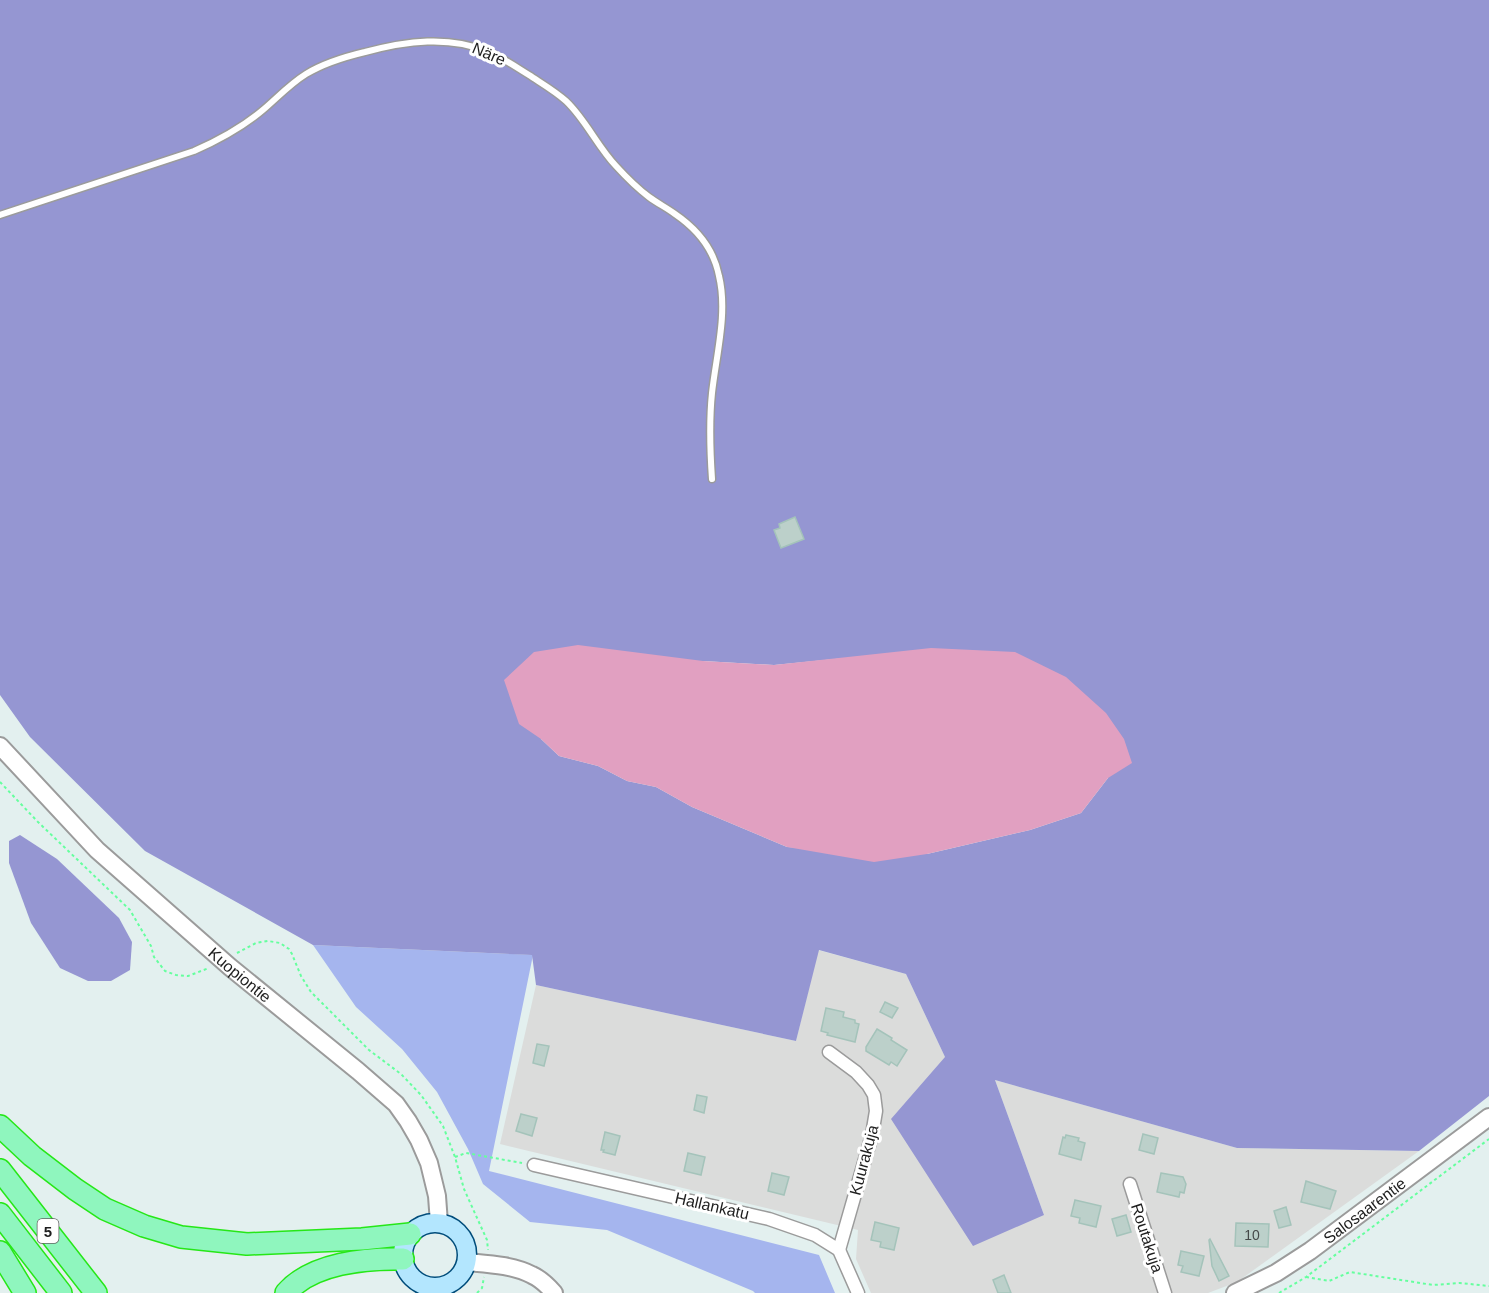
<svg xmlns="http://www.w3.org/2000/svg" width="1489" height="1293" font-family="Helvetica,sans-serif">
<rect width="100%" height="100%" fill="#e3f0ef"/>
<path fill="#dbdcdb" d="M818 950 906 974 945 1057 1044 1215 995 1080 1237 1148 1419 1151 1237 1282 1208 1293H871L856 1259 858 1230 500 1144 536 985 796 1041Z"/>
<path fill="#a5b5ee" d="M313 945 533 955 489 1171 819 1255 835 1293H755L753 1291 607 1230 530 1222 483 1184 468 1149 437 1092 402 1049 356 1007Z"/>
<g fill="#9596d2" fill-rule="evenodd">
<path d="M0 0H1489V1096L1419 1151 1237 1148 995 1080 1044 1215 973 1246 891 1119 945 1057 906 974 819 950 796 1041 536 985 532 955 313 945 145 851 30 737 0 695ZM845 658 1108 778 1081 813 1030 830 927 854 787 847 692 807 656 787 627 781 598 766 559 756 541 739 703 661 774 665Z"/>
<path d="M20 835 57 859 119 918 132 942 130 970 111 981H88L60 968 31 923 9 863V841Z"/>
</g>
<path fill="#e1a0c1" d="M578 645 703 661 774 665 931 648 1015 652 1066 677 1106 713 1124 739 1132 763 1108 778 1081 813 1030 830 927 854 874 862 787 847 692 807 656 787 627 781 598 766 559 756 541 739 519 724 504 680 534 652Z"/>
<g fill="#bcd0ca" stroke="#a4c3ba" stroke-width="1.5">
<path d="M795 517 804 539 781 548 774 530 780 528 779 524Z"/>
<path d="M885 1002 898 1008 892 1018 880 1012Z"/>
<path d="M826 1008 844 1012 843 1017 855 1020V1023L859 1024 855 1042 827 1035 828 1033 821 1031Z"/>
<path d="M877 1029 892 1038 891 1040 907 1050 897 1066 891 1062 889 1065 866 1051V1047Z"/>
<path d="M537 1044 549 1046 544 1066 533 1063Z"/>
<path d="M697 1095 707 1097 704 1113 694 1110Z"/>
<path d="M521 1114 537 1118 532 1136 516 1131Z"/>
<path d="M605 1132 620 1136 615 1155 603 1152 604 1150H601Z"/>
<path d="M1143 1134 1158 1138 1154 1154 1139 1150Z"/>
<path d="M1066 1135 1079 1138 1078 1141 1085 1143 1081 1160 1059 1154 1063 1137 1065 1138Z"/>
<path d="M688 1153 705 1157 701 1175 684 1171Z"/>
<path d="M772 1173 789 1177 784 1195 768 1191Z"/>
<path d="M1161 1173 1183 1177 1186 1184 1184 1193 1180 1192 1179 1197 1157 1192Z"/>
<path d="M1306 1181 1336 1191 1330 1209 1301 1202Z"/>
<path d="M1075 1200 1101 1206 1096 1227 1079 1223 1080 1218 1071 1216Z"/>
<path d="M1286 1207 1291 1225 1279 1228 1274 1211Z"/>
<path d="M1126 1215 1131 1232 1117 1236 1112 1219Z"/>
<path d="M875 1222 899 1228 894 1250 880 1247 881 1242 871 1240Z"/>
<path d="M1236 1223 1269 1224 1268 1247 1235 1246Z"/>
<path d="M1210 1239 1229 1276 1219 1281 1212 1266 1209 1240Z"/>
<path d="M1181 1251 1204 1256 1199 1276 1181 1272 1183 1266 1178 1265Z"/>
<path d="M1004 1275 1011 1293H998L993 1280Z"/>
</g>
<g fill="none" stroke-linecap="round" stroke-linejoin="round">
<defs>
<path id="service" d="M0 215 194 151C219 140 243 127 264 109 278 97 290 84 306 74 324 63 344 57 365 52 406 41 449 35 489 52 503 58 516 67 529 75 541 83 555 91 566 101 586 120 597 146 616 166 626 177 637 188 649 197 657 203 667 208 675 214 697 229 714 250 719 276 728 313 716 356 712 393 709 422 710 450 712 479"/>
<g id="minor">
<path d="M829 1052 856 1072 868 1085 874 1095 876 1111 872 1135 839 1250"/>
<path d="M534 1165 769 1219 815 1235 839 1250 858 1293"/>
<path d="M1130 1184 1165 1293"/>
</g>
<g id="tertiary">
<path id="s1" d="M0 746 97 850 230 967 358 1071 396 1104 408 1121 419 1140 429 1163 437 1196 439 1223"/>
<path d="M467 1262C488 1264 513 1265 532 1275 541 1279 548 1286 554 1293"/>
<path id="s2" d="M1235 1293 1276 1273 1310 1251 1489 1117"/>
</g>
<circle id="secondary" cx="435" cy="1255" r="32"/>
<g id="trunk">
<path d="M0 1126 32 1156 75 1189 105 1209 144 1226 181 1237 247 1244 362 1239 410 1234"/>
<path d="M0 1170 96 1293"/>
<path d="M0 1214 61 1293"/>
<path d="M0 1252 25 1293"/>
<path d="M286 1293C312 1263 366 1258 403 1259"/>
</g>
</defs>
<use href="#service" stroke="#9b9b9b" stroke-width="9"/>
<use href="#minor" stroke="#9b9b9b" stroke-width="15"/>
<use href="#tertiary" stroke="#9b9b9b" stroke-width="20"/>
<use href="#secondary" stroke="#004c7a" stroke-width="21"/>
<use href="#trunk" stroke="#26e717" stroke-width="24"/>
<g stroke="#65ff9e" stroke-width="2" stroke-dasharray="3 3" stroke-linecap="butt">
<path d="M0 782 38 822 130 910 151 946 154 957 165 971 176 975 188 976 209 968"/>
<path d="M237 953 256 943 268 941 280 943 289 949 292 954 301 976 311 992 369 1050 401 1074 421 1095 443 1126 455 1157 464 1189 487 1240 488 1250"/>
<path d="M455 1157 466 1153 522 1163"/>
<path d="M1306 1277 1329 1281 1350 1272 1433 1285 1460 1283 1489 1286"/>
<path d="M477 1293 482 1288 484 1277"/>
<path d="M1279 1293 1306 1277 1489 1139"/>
</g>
<use href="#service" stroke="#fff" stroke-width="6"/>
<use href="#minor" stroke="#fff" stroke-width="12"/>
<use href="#tertiary" stroke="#fff" stroke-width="16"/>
<use href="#secondary" stroke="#b3e6fe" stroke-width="18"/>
<use href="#trunk" stroke="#8ff6be" stroke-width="21"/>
</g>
<g text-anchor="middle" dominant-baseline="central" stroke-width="6" stroke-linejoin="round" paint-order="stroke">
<g font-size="14" fill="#464a49">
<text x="1252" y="1235">10</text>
</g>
<rect fill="#fff" stroke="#626262" stroke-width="1.5" x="37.5" y="1219" width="21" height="24" rx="4.5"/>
<g font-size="15" font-weight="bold" fill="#1e1e1e">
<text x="48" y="1231">5</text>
</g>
<g font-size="16" fill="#1e1e1e" stroke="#fff">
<text transform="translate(489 54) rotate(23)">Näre</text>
<text stroke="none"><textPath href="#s1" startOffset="332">Kuopiontie</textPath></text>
<text transform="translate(864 1160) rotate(-75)">Kuurakuja</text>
<text transform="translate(712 1206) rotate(13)">Hallankatu</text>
<text stroke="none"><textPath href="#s2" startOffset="154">Salosaarentie</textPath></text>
<text transform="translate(1147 1238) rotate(72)">Routakuja</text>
</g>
</g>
</svg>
